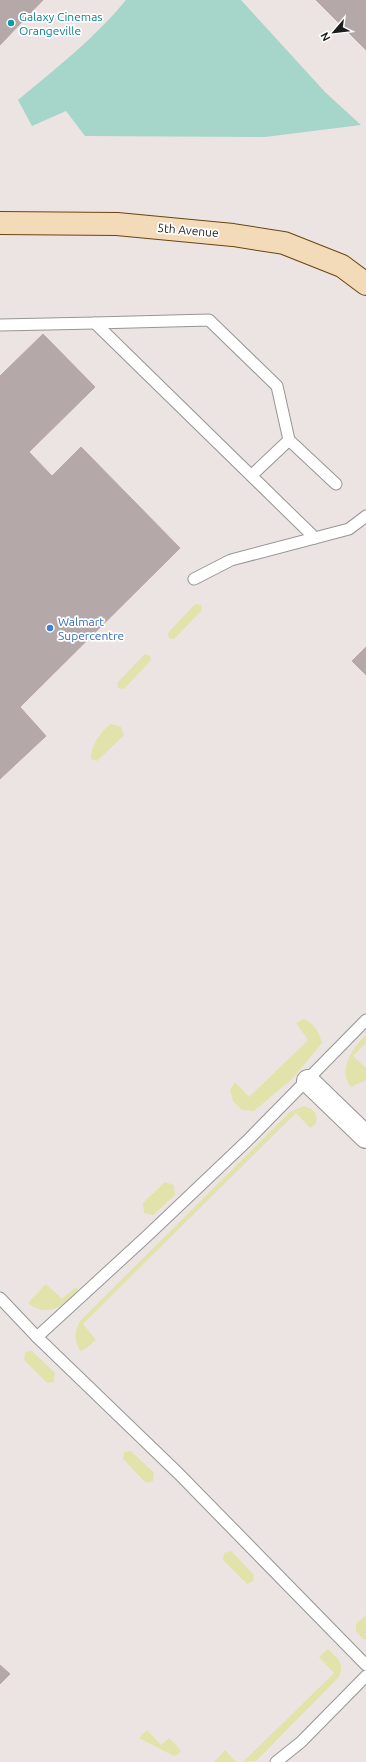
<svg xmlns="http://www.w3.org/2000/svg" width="366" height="1762" font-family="Ubuntu,sans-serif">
<rect width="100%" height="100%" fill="#ece4e2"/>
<g fill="#e1e3ab">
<path d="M195 604 202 605 201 611 174 639 169 638 168 633Z"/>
<path d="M145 654 150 656 151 660 124 689 118 688 117 683Z"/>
<path d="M111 724 121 727 124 735 97 761 91 759C90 747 101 731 111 724Z"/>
<path d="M304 1019C315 1025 319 1031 322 1043L292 1079 254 1111 242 1110 233 1101 230 1090 235 1082 249 1097 308 1040 296 1023Z"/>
<path d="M366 1035V1043L353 1056 366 1068V1080L351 1087C337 1070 353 1047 366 1035Z"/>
<path d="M304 1106C314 1109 318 1113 316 1124L310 1128 296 1113 83 1324 96 1340 85 1349 80 1351C74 1340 74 1332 80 1321L290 1112Z"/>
<path d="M165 1182 174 1185 175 1195 153 1215 144 1213 143 1203Z"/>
<path d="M46 1284 62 1299 76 1287 78 1289C66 1307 46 1318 28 1303Z"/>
<path d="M32 1351 55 1373 54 1382 47 1383 24 1360 25 1352Z"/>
<path d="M131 1451 154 1473 153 1481 146 1483 123 1459 124 1452Z"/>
<path d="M231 1551 254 1575 253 1581 247 1584 223 1560 224 1553Z"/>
<path d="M366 1615V1639H363L356 1631V1624Z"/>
<path d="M328 1649C338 1660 345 1662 339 1677L256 1761 243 1762 334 1673 319 1657Z"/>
<path d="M147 1730 161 1745 169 1738 181 1751 179 1754 174 1756 139 1738Z"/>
<path d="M225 1750 236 1762H214Z"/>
</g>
<path fill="#a6d6ca" d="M126 0H241L325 92 361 125 265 137 85 136 66 111 32 126 18 100C55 69 95 38 126 0Z"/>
<g fill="#b5a8a9" stroke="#bca6a7">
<path d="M0 0H43L0 45Z"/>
<path d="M316 0H366V50Z"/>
<path d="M43 334 95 387 29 452 52 476 81 447 180 548 20 707 46 736 0 779V376Z"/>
<path d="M366 647V675L352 661Z"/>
<path d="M0 1665 10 1674 0 1684Z"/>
</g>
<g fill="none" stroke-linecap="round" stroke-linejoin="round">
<defs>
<g id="lane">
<path d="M0 325 95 323"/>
<path d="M252 475 289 440"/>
<path d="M315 538 95 323 209 320 277 386 289 440 336 484"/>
<path d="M194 579 231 560 349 529 366 516"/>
<path d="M0 1298 37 1337 179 1474 366 1665"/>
<path d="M37 1337 147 1236 247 1141 366 1020"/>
<path d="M276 1762 301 1742 366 1676"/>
</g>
<path id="street" d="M308 1081 366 1137"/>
<path id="secondary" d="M0 223 117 224 233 235 284 243 342 266 366 284"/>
</defs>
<use href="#lane" stroke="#969696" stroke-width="13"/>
<use href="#street" stroke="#969696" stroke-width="24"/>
<use href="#secondary" stroke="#67460e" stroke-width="24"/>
<use href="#lane" stroke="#fff" stroke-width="11"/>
<use href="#street" stroke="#fff" stroke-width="22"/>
<use href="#secondary" stroke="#f3dab9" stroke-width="22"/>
</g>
<circle fill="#0f9aa8" stroke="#fff" stroke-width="1.5" cx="11" cy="23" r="4"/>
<circle fill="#3f7fe0" stroke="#fff" stroke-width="1.5" cx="50" cy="628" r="4"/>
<g text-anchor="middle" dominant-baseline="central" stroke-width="3.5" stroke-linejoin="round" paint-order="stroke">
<g font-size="12" fill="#0d838f" stroke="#fff" text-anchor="start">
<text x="19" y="16">Galaxy Cinemas<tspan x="19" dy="14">Orangeville</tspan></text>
</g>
<g font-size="12" fill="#1c1c1c" stroke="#fff">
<text transform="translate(188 230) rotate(5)">5th Avenue</text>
</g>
<g font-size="12" fill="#366cbe" stroke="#fff" text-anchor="start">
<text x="58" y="621">Walmart<tspan x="58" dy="14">Supercentre</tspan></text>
</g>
</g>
<g transform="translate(334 32) rotate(242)" stroke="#ffffff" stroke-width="3" paint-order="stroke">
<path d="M0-3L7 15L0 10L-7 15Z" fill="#1c1c1c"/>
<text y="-6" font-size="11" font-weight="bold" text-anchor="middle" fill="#1c1c1c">N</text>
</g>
</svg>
